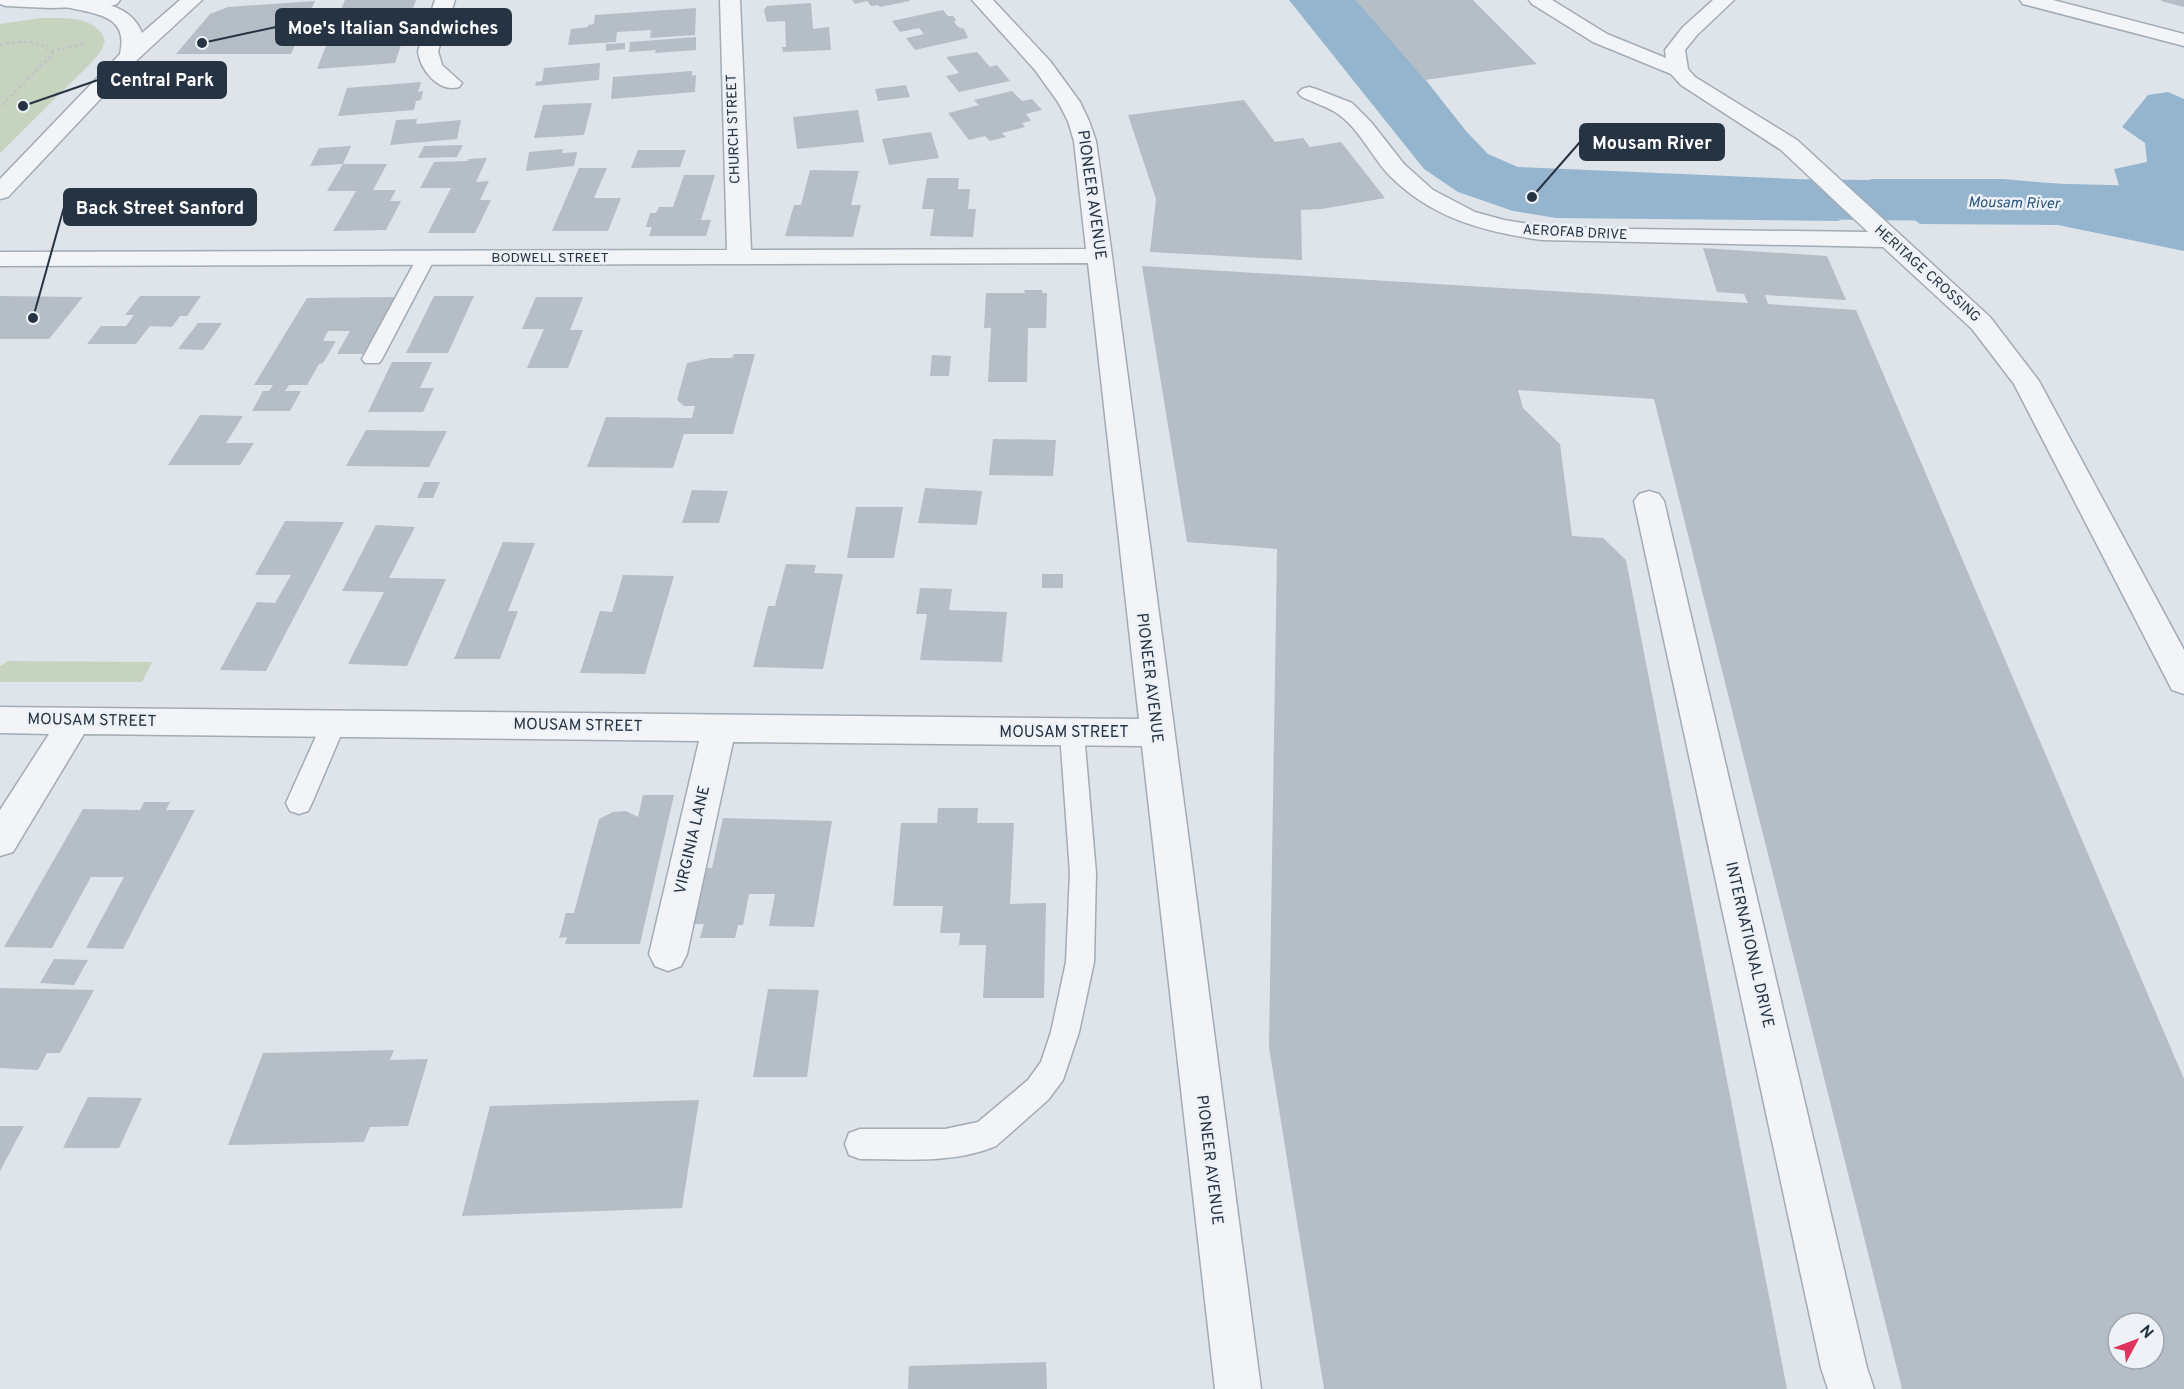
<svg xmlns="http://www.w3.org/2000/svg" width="2184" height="1389" font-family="Overpass,sans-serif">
<rect width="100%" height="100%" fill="#dee4ea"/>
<g fill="#c6d4bf">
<path d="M41 18C63 18 96 15 105 40L102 49 94 60 0 153V24Z"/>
<path d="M8 661 152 662 142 682H0V666Z"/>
</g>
<g fill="#95b5ce">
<path d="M1289 0H1356L1425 79 1466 131 1488 154 1518 167 1796 179 1840 221 1556 218 1513 211 1458 192 1424 169Z"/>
<path d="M2168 92 2184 99V251L2058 225 1920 224 1899 208 1870 179H2003L2120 189 2114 169 2147 162 2145 143 2122 127 2148 95Z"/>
</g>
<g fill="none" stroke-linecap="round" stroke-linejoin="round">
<path fill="#95b5ce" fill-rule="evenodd" d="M1685 178 1957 181 2184 187V227L1957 221 1685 218 1661 212 1651 198 1661 184Z"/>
</g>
<g fill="#b5bdc7" fill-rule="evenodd">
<path d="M345 0H416L395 63 317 69 334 25 303 28 291 54H176L210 14 228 7 315 1 307 19 324 17 323 22 336 21Z"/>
<path d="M852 0H909L910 1 880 7 878 5 871 6 867 1 855 4Z"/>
<path d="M1356 0H1473L1537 64 1425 80Z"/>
<path d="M2161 0H2184V7L2161 1Z"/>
<path d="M811 3 813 29 829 27 831 50 783 52 782 47H786L785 21 767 22 764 10 767 6Z"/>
<path d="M696 8 695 35 650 38 651 30 617 32 616 42 568 45 571 29 588 27V25L594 24 595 15Z"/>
<path d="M943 10 948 16H953L956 20 954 22 958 27 964 29 968 38 915 50 906 38 924 34 919 28 900 32 892 21Z"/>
<path d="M696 37V50L655 53 656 50 629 52 630 42Z"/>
<path d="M625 43V49L606 51V44Z"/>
<path d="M977 52 990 67 997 65 1010 81 959 92 946 76 959 73 946 57Z"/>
<path d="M600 63 599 80 535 86 536 82 542 81 544 68Z"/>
<path d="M692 71V76L696 75 695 92 611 99 613 77Z"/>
<path d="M421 82 418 92 423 91 421 100 416 101 414 110 338 116 347 88Z"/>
<path d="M906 85 910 97 878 101 875 89Z"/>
<path d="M1012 91 1022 101 1032 99 1042 110 1026 114 1031 121 1022 123 1025 127 1002 133 1006 137 990 141 985 136 969 140 948 113 979 105 974 100Z"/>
<path d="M1244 100 1275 142 1303 138 1310 147 1341 142 1385 198 1322 209 1301 210 1302 260 1150 252 1156 199 1128 115Z"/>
<path d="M592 103 584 135 534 138 543 105Z"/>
<path d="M858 110 864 142 797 149 793 117Z"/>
<path d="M417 119 416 124 461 120 457 139 390 145 396 120Z"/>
<path d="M931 132 939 158 889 165 882 139Z"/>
<path d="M463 145 457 157 418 158 424 146Z"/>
<path d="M351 146 343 164H387L373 190H396L390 201H401L386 230 333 231 356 191H327L343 164 310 166 319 148Z"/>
<path d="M563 149 562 153 577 152 574 166 526 171 529 152Z"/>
<path d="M638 150H686L680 167 631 168Z"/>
<path d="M487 158 476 182 489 181 480 200H491L475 233H428L451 188H420L434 162 467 161 469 159Z"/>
<path d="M579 168H607L594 198H621L608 231H552Z"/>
<path d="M810 170 859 171 851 205H861L853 237 785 236 794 205H801Z"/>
<path d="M684 175H715L701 220H711L706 236H649L652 227H646L650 213H656L659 207H673Z"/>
<path d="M927 178H959L958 189H970L968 209H976L973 237 930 236 934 209H922Z"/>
<path d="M1703 248 1827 256 1846 300 1765 295 1768 304 1856 310 2184 1079V1389H1902L1654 399 1518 390 1523 408 1560 444 1572 536 1603 538 1626 560 1787 1389H1324L1269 1047 1277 549 1187 542 1142 266 1748 303 1744 294 1717 292ZM2118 1323H2154V1359H2118Z"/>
<path d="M1024 290H1042V293H1047L1046 328H1028L1027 382H988L991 328H984L986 293H1025Z"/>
<path d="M0 296 83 297 49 339H0Z"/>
<path d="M140 296H201L187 316H180L172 327 150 326 136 344H87L101 326H126L134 315H125Z"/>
<path d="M434 296H474L448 353H406Z"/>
<path d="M395 297 364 354H337L350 331H328L323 341H336L323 363 319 364 307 385H289L285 391H301L290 411H252L263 391H269L273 385H254L307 298Z"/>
<path d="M536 297H583L570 330H583L568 368H527L544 329H522Z"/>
<path d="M198 323H222L203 350 178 349Z"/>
<path d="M734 354H755L733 434H684L673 468 587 467 606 417 692 418 695 406H684L677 400 687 363 710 358H732Z"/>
<path d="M932 355 951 356 949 376H930Z"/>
<path d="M392 362H432L420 388H434L423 412H368Z"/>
<path d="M200 415 243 416 226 443H254L240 465H168Z"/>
<path d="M366 430 447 431 429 467 346 466Z"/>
<path d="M993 439 1056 440 1053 476 989 475Z"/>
<path d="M424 482H440L433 498H417Z"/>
<path d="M925 488 982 491 977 525 918 523Z"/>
<path d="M692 490 728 491 719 523H682Z"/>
<path d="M856 507H903L894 558H847Z"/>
<path d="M285 521 344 522 266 671 220 670 257 602 275 603 291 575H255Z"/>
<path d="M376 525 415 527 389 578 446 579 407 666 348 664 384 592 342 591Z"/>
<path d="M503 542 535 543 508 611H518L500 659H454Z"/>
<path d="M786 564 816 565 814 573 843 574 823 669 753 667 768 606H775Z"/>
<rect x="1042" y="574" width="21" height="14"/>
<path d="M623 575 674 576 645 674 580 673 600 611 612 612Z"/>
<path d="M920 588 952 589 949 610 1007 612 1002 662 920 660 927 614H916Z"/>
<path d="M643 795H674L640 944H565L567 937 559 938 566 913H574L599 819 613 812 626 811 638 817Z"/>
<path d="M144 802H170L166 810H195L123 949 86 948 124 877H91L52 948 4 947 83 809 140 810Z"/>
<path d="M938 808H978L977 823H1014L1010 904 1046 903 1044 998H983L986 945H959L960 933H940L943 906H893L901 823H937Z"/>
<path d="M723 818 832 821 814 927 769 926 775 894H749L743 925H738L735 938H700L704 924H684L698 868H712Z"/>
<path d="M54 959 88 960 74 985 40 983Z"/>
<path d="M0 988 94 990 60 1053H47L38 1070 0 1068Z"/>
<path d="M768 989 819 990 807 1077H753Z"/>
<path d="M394 1050 390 1060 428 1059 408 1126 370 1127 364 1142 228 1145 263 1053Z"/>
<path d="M88 1097 142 1098 119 1148H63Z"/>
<path d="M699 1100 682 1208 462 1216 490 1106Z"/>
<path d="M0 1126H24L0 1171Z"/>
<path d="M1046 1362 1047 1389H908L909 1366Z"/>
</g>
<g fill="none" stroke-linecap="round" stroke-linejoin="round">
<defs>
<g id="service">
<path d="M426 253 432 254 435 258 382 359 379 363H365L362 359 417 258 420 254Z"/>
<path d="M334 713 343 716 346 723 312 803 308 811 299 814 290 811 286 803 322 723 325 716Z"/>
<path d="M1072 723 1081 726 1084 733 1096 873 1094 962 1079 1032 1063 1080 1048 1100 996 1146C953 1164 906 1159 860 1159L849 1155 845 1144 849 1133 860 1129H945L978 1122 1028 1080 1041 1062 1051 1032 1066 962 1070 873 1060 733 1063 726Z"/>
</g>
<g id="minor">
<path d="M61 0C89 0 130 1 142 33L180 0H202L137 60 8 197 0 199V179L120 54C130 13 92 14 62 6L59 2Z"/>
<path d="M435 0H455L438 51 442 65 462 83 459 87C439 93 420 70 418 51Z"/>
<path d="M720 0H740L751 250 1086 249 1074 141 1068 121 1058 102 1035 70 972 0H993L1050 61 1080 102 1089 121 1096 141 1112 256 1261 1389H1215L1142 746 733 742 687 954 681 966 668 971 655 966 649 954 699 741 84 734 13 852 0 856V810L49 734 0 733V707L1139 719 1088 263 0 266V252L727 250Z"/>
<path d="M1529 0H1552L1607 34 1666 58 1665 50 1683 27 1713 0H1734L1697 35 1685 50 1688 69 1695 77 1797 140 1990 317 2039 381 2184 650V694L2172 690 2014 384 1972 329 1883 247 1542 240C1484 232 1431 218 1389 175 1371 156 1358 126 1335 112 1325 106 1312 102 1302 97L1298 93 1302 89 1309 87 1316 89 1352 103 1371 122 1404 164 1433 190 1475 212 1504 220 1542 226 1629 229 1868 232 1781 150 1681 85 1671 74 1593 42 1532 4Z"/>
<path d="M1649 491 1659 494 1664 501 1867 1368 1874 1389H1828L1821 1368 1634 501 1639 494Z"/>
</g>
<g id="tertiary">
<path d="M0 0H120L117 4 110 6 50 8 6 6 0 4Z"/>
<path d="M2020 0H2053L2184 34V46L2023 4Z"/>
</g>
</defs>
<use href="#service" stroke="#a3abb4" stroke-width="3"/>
<use href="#minor" stroke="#a3abb4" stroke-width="3"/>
<use href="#tertiary" stroke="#a3abb4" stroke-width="3"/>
<g stroke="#bdc2c8" stroke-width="2" stroke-dasharray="3 3" stroke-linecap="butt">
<path d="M0 45C19 41 40 38 53 54L0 107"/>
<path d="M51 51 86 43"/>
</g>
<use href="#service" fill="#f2f4f7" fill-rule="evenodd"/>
<use href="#minor" fill="#f2f4f7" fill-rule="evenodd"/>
<use href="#tertiary" fill="#f2f4f7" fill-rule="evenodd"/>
</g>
<g text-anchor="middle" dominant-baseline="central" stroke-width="5" stroke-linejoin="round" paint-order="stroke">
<g font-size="14" fill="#263342" stroke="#eef2f7">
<text transform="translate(734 129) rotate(-92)">CHURCH STREET</text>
<text transform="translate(1575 233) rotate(3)">AEROFAB DRIVE</text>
<text x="550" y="258">BODWELL STREET</text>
<text transform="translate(1927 274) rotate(42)">HERITAGE CROSSING</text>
</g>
<g font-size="15" font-style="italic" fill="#2b567b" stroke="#eef2f7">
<text transform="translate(2014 204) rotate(1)">Mousam River</text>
</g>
<g font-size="16" fill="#263342" stroke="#eef2f7">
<text transform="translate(1091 195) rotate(82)">PIONEER AVENUE</text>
<text transform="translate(1149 678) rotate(83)">PIONEER AVENUE</text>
<text transform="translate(92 721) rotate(1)">MOUSAM STREET</text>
<text transform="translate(578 726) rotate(1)">MOUSAM STREET</text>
<text x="1064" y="733">MOUSAM STREET</text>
<text transform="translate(693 840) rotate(-77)">VIRGINIA LANE</text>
<text transform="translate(1749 945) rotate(77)">INTERNATIONAL DRIVE</text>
<text transform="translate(1209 1160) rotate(83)">PIONEER AVENUE</text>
</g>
</g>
<path fill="none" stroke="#263342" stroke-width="2" d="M202 43L276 27M23 106L98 80M1532 197L1580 142M33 318L64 207"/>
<g fill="#263342" stroke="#eef2f7" stroke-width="2">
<circle cx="202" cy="43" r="6"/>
<circle cx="23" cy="106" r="6"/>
<circle cx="1532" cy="197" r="6"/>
<circle cx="33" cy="318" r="6"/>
</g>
<g fill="#263342" stroke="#263342" stroke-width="2">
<rect x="276" y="9" width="235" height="36" rx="6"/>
<rect x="98" y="62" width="128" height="36" rx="6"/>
<rect x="1580" y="124" width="144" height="36" rx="6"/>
<rect x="64" y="189" width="192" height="36" rx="6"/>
</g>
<g font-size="18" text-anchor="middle" font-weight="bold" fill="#fff">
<text x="393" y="34">Moe's Italian Sandwiches</text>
<text x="162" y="86">Central Park</text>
<text x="1652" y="149">Mousam River</text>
<text x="160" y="214">Back Street Sanford</text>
</g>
<g transform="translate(2136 1341) rotate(49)"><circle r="28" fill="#eef2f7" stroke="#9ea6af" stroke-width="1.5"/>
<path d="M0-4.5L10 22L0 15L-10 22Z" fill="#dd355d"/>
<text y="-9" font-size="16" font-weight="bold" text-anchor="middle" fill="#263342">N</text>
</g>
</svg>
